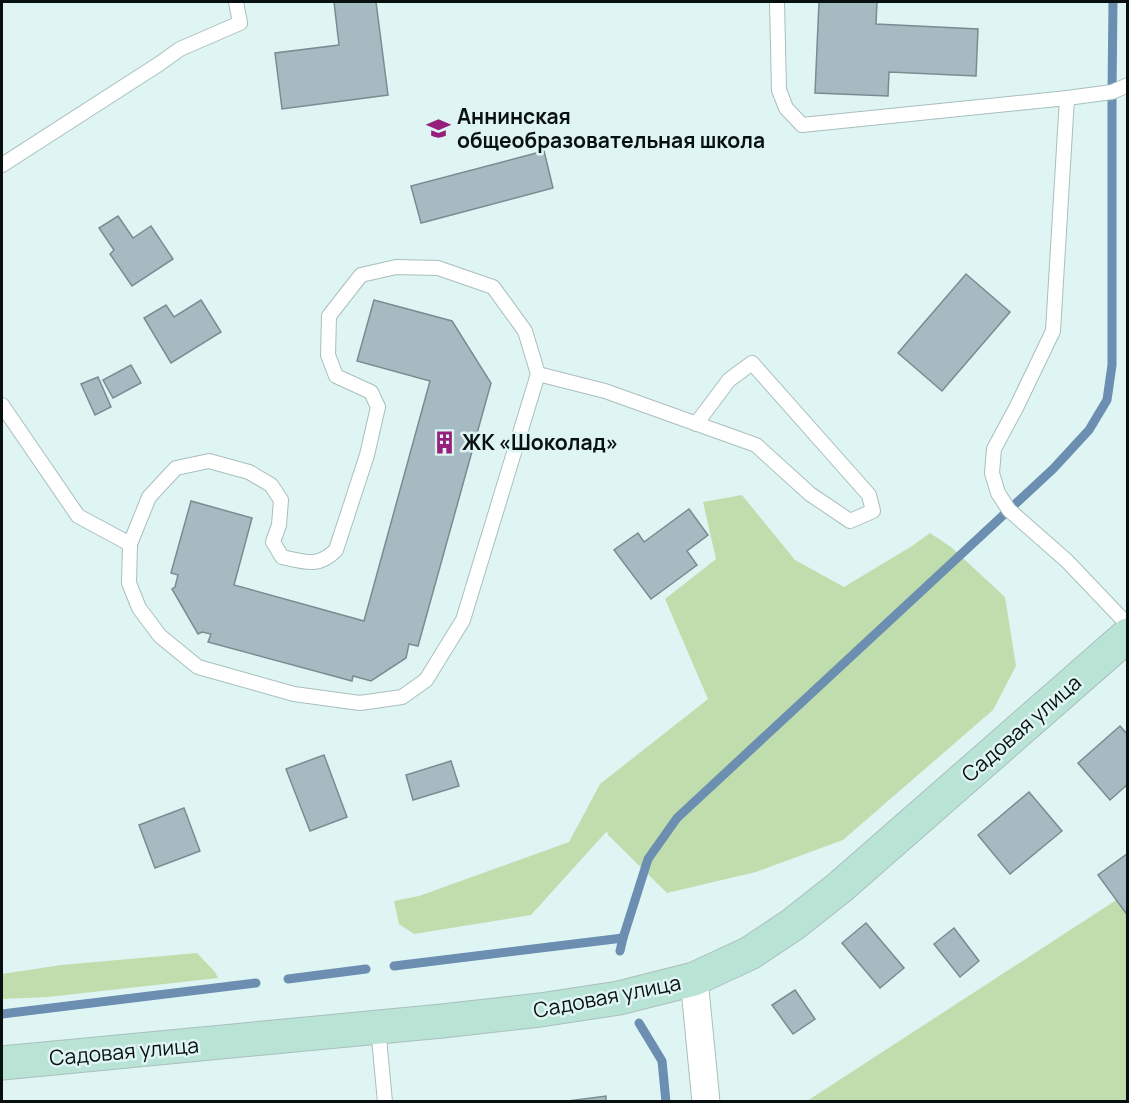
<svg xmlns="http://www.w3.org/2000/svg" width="1129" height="1103" font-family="Manrope,sans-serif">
<rect width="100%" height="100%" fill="#def5f4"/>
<g fill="#c0dead">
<path d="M742 495 795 560 844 587 912 546 930 533 951 547 1005 597 1016 666 993 710 843 840 756 872 667 893 608 835 607 831 531 915 414 934 399 924 394 901 419 896 569 842 600 784 708 699 665 599 716 559 703 502Z"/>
<path d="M1127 893V1101H807Z"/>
<path d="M197 953 215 972 218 978 48 997 2 999V974L61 965Z"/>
</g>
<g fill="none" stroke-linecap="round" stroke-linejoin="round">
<g stroke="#6b8eb1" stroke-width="9">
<path d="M620 951 623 938 648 859 677 818 1053 469 1089 430 1107 400 1112 365V92L1113 2"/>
<path d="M394 966 623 938"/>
<path d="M288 979 366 969"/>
<path d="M2 1014 256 983"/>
<path d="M639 1023 662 1061 666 1102"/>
</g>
</g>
<g fill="#a6bac1" stroke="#798c92" stroke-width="1.5">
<path d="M334 2H376L388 95 282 109 275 53 339 45Z"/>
<path d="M819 2H877L876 24 978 29 976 76 889 72 888 96 815 93Z"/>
<path d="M544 151 553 188 421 223 411 186Z"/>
<path d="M118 216 133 238 151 226 173 259 132 286 110 254 114 250 99 228Z"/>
<path d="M966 274 1010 312 942 391 898 353Z"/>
<path d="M201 300 221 332 171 363 144 318 166 305 174 317Z"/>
<path d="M374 300 452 321 491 383 418 646 409 644 406 658 371 681 353 676 352 681 208 642 211 634 202 632 198 634 172 589 175 587 178 575 171 573 191 501 252 518 234 585 364 621 430 381 357 361Z"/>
<path d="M131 365 141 383 113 398 103 380Z"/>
<path d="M98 377 111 407 95 415 81 384Z"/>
<path d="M689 509 708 535 687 551 697 565 651 599 614 550 638 533 644 542Z"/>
<path d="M1120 726 1128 735V784L1110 800 1078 763Z"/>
<path d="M324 755 347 817 310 831 286 769Z"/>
<path d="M451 761 459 786 413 800 406 775Z"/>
<path d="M1029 792 1062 831 1010 874 978 835Z"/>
<path d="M184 808 200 851 155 868 139 825Z"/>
<path d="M1127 854 1128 855V916L1098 875Z"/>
<path d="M866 923 904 968 880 988 842 943Z"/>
<path d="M954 928 979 961 960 977 934 944Z"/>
<path d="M795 990 815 1019 793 1034 772 1005Z"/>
<path d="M606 1096V1102H560Z"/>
</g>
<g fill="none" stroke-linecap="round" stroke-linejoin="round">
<defs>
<g id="lane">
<path d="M777 2 779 90 786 108 802 125 1067 98 1112 92 1128 85"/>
<path d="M1067 98 1053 331 1017 406 994 449 992 473 998 493 1009 510 1067 561 1128 625"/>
<path d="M2 165 159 64 180 49 240 23 236 2"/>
<path d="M396 267 438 268 493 287 525 331 538 374 463 620 426 680 402 697 360 703 294 694 198 667 160 636 139 608 129 583 130 544 149 497 176 468 209 461 249 472 271 485 281 500 279 525 273 542 282 557C305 562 318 568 336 550L367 455 378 407 371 392 336 376 328 355 329 316 361 275Z"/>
<path d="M538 374 605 391 756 445 810 494 850 521 873 511 869 495 752 363 729 380 696 424"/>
<path d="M2 405 78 516 130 544"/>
<path d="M378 1027 385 1102"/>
</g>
<path id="street" d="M694 979 706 1102"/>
<path id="secondary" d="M2 1063 442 1021 540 1010 619 998 694 979 750 953 792 925 839 888 1128 635"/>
</defs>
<use href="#lane" stroke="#a9bfbe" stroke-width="16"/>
<use href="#street" stroke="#a9bfbe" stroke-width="29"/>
<use href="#secondary" stroke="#a9bfbe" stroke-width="35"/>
<use href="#lane" stroke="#fff" stroke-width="14"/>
<use href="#street" stroke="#fff" stroke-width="27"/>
<use href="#secondary" stroke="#b9e3d4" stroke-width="33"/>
</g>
<defs>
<symbol id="school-bare" viewBox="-9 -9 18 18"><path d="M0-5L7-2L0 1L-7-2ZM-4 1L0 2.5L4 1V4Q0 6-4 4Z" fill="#961f7b" stroke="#def5f4" stroke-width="2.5" paint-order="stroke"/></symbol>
<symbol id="building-bare" viewBox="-9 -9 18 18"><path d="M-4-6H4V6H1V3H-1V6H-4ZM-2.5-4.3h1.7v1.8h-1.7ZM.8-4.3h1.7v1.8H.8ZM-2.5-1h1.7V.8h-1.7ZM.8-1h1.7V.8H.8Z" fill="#961f7b" stroke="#def5f4" stroke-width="2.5" paint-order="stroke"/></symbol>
</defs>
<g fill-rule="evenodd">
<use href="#school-bare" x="422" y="112" width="33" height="33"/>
<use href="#building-bare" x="428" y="426" width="33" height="33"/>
</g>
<g text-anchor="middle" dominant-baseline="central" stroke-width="5" stroke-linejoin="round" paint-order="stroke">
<g font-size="21" font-weight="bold" fill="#091110" stroke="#def5f4" text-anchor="start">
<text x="457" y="116">Аннинская<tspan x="457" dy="24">общеобразовательная школа</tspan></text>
<text x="462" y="442">ЖК «Шоколад»</text>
</g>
<g font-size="21" fill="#091110" stroke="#def5f4">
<text transform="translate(1021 728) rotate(-41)">Садовая улица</text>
<text transform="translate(607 996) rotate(-11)">Садовая улица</text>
<text transform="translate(124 1051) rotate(-5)">Садовая улица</text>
</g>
</g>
<rect width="1129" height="1103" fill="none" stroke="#091110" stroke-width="6"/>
</svg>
